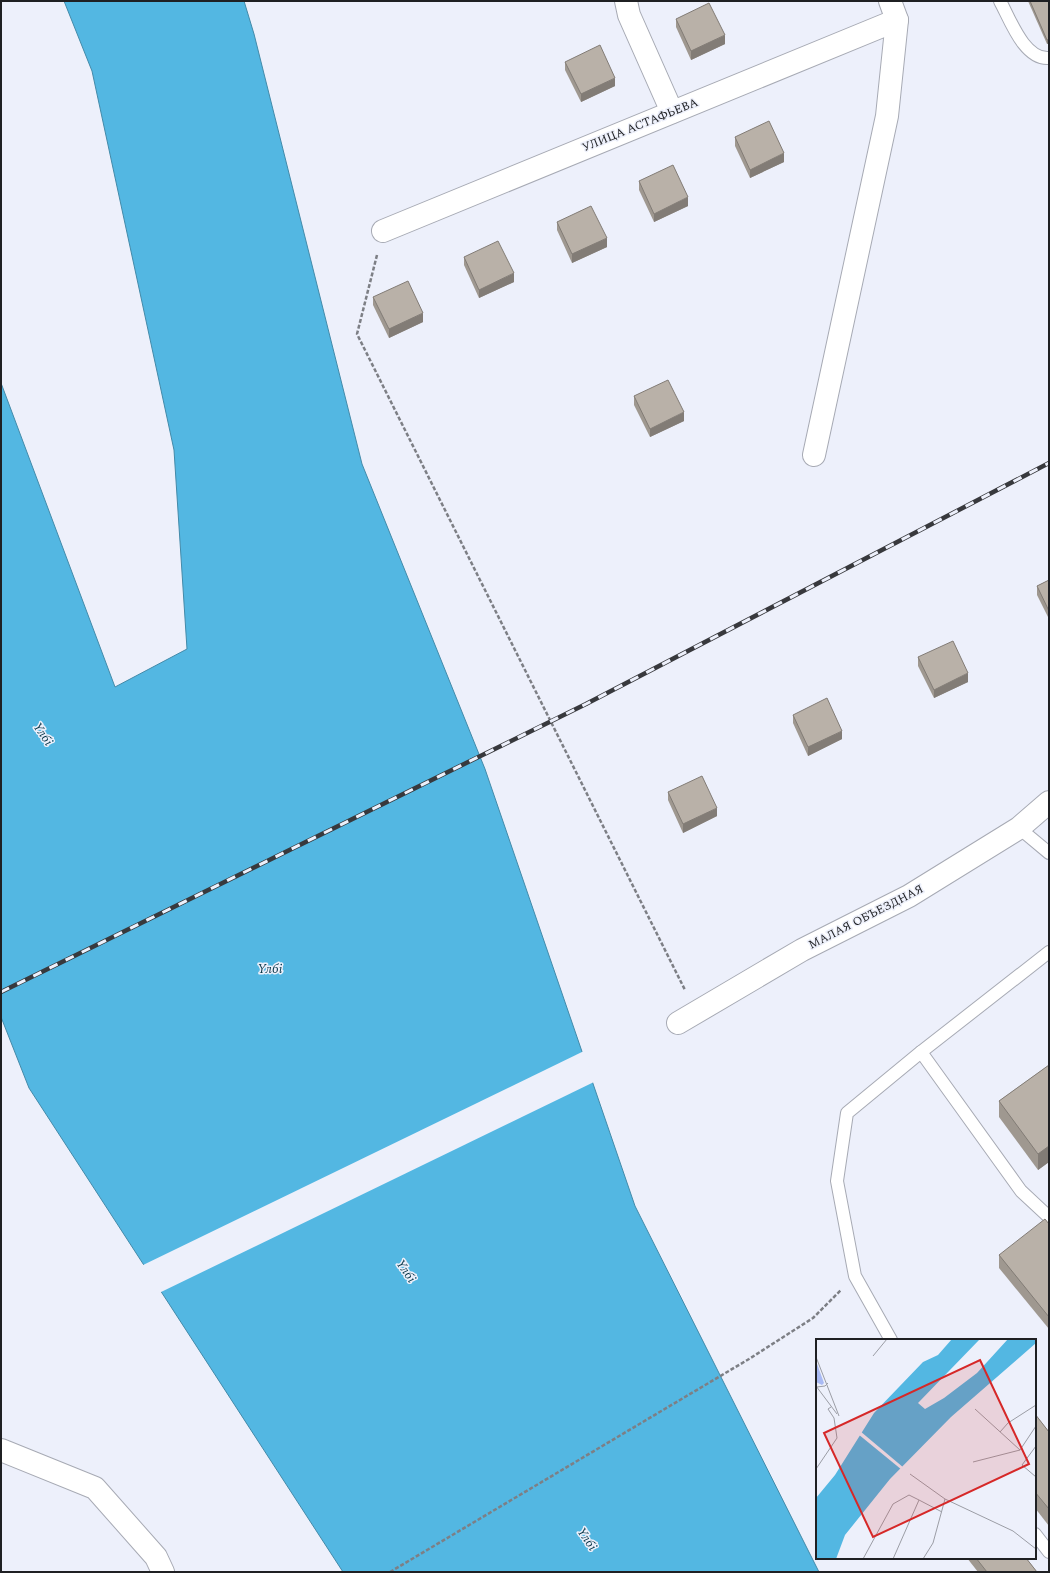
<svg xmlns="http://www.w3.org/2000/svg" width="1050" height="1573" font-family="Spectral,serif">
<rect width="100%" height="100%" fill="#edf0fb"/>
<path fill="#53b7e2" stroke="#438aa9" d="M64 1H244L254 34 362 464 485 769 635 1206 819 1572H343L29 1088 1 1017V383L115 687 187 649 174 450 92 71Z"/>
<path fill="#edf0fb" d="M584 1051 594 1082 159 1293 141 1266Z"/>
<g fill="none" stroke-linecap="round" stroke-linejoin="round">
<defs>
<g id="service">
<path d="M1000 1C1010 19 1024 60 1049 58"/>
<path d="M1019 828 1049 853"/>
<path d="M1049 952 921 1052 1021 1191 1049 1217"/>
<path d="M891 1340 855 1276 837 1181 847 1113 921 1052"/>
<path d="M1035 1534 1049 1552"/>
</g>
<g id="minor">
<path d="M626 1 629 15 672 112"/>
<path d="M383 231 897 20"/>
<path d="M814 455 887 116 897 20 890 1"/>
<path d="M1 1450 95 1488 156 1557 163 1572"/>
</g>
<path id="secondary" d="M678 1023 802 950 909 896 1019 828 1049 802"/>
</defs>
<use href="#service" stroke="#a7aab4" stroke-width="14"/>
<use href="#minor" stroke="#a7aab4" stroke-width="24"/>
<use href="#secondary" stroke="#a7aab4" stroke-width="24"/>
<g stroke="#7d7f85" stroke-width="2.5" stroke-dasharray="4 2" stroke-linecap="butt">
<path d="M377 255 357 334 685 990"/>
<path d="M390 1572 749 1359 813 1318 841 1290"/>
</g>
<use href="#service" stroke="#fff" stroke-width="12"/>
<use href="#minor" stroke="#fff" stroke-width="22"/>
<use href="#secondary" stroke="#fff" stroke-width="22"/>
<defs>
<path id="rail" d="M1 992 586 704 1049 463"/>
</defs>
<use href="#rail" stroke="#38393d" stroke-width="4.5"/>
<use href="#rail" stroke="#edf0fb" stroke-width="3" stroke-dasharray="9" stroke-linecap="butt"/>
</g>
<g fill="#9f9890">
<path d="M1028 1H1049V43L1047 44Z"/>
<path d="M676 19 725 44 691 60 676 27Z"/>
<path d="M565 62 615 86 581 102 565 70Z"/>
<path d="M735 137 784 162 750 178 735 146Z"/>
<path d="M639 181 688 206 654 222 639 190Z"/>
<path d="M557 222 607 247 572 263 557 230Z"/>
<path d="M464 257 514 282 479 298 464 265Z"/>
<path d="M373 297 423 322 389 338 373 305Z"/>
<path d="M634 396 684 421 650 437 634 405Z"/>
<path d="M1049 580V619L1037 595V586Z"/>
<path d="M918 657 968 682 934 698 918 666Z"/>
<path d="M793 715 842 739 808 756 793 723Z"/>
<path d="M668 792 717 816 683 833 668 800Z"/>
<path d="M1049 1065V1162L1038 1170 999 1117V1101Z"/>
<path d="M1049 1224V1329L999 1268V1255Z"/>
<path d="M1035 1414 1049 1432V1526L1035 1508Z"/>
<path d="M967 1558H1026L1037 1572H978Z"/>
</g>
<g fill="#827c76">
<path d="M725 35V44L691 60V51Z"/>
<path d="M1049 39V43L1047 44V40Z"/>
<path d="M615 78V86L581 102V94Z"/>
<path d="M784 153V162L750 178V170Z"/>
<path d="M688 197V206L654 222V214Z"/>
<path d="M607 238V247L572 263V254Z"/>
<path d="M514 273V282L479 298V290Z"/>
<path d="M423 313V322L389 338V329Z"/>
<path d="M684 412V421L650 437V429Z"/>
<path d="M968 673V682L934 698V690Z"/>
<path d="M842 731V739L808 756V747Z"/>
<path d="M717 808V816L683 833V824Z"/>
<path d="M1049 1146V1162L1038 1170V1154Z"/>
</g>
<g fill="#b9b1a8" stroke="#827c76">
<path d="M1030 1H1049V39L1047 40Z"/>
<path d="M709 3 725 35 691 51 676 19Z"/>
<path d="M600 45 615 78 581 94 565 62Z"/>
<path d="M769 121 784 153 750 170 735 137Z"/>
<path d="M673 165 688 197 654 214 639 181Z"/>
<path d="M591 206 607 238 572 254 557 222Z"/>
<path d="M498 241 514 273 479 290 464 257Z"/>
<path d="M408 281 423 313 389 329 373 297Z"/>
<path d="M668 380 684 412 650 429 634 396Z"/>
<path d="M1049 580V611L1037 586Z"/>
<path d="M953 641 968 673 934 690 918 657Z"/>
<path d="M827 698 842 731 808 747 793 715Z"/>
<path d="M702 776 717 808 683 824 668 792Z"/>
<path d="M1049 1065V1146L1038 1154 999 1101Z"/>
<path d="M1045 1219 1049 1224V1317L999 1255Z"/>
<path d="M1035 1414 1049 1432V1509L1035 1492Z"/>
<path d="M976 1558H1026L1037 1572H987Z"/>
</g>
<g text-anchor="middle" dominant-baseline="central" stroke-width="3" stroke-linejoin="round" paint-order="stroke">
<g font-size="12" fill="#1f2023" stroke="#edf0fb">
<text transform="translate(640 125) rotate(-22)">УЛИЦА АСТАФЬЕВА</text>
<text transform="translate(866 917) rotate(-27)">МАЛАЯ ОБЪЕЗДНАЯ</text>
</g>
<g font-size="13" font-style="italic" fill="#083648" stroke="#edf0fb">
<text transform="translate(43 734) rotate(56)">Үлбі</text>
<text x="270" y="969">Үлбі</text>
<text transform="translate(406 1271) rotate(56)">Үлбі</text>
<text transform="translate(587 1539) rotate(56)">Үлбі</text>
</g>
</g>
<g transform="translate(816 1339)">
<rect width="220" height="220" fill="#edf0fb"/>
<path d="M0 22 8 44 6 46 0 43Z" fill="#a9baf4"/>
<path d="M136 0H164L102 64 109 70 128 59 161 34 192 0H220V4L135 78 74 140 29 196 20 220H0V159L19 136 58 74 107 23 122 16Z" fill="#53b7e2"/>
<path d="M44 92 88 129 86 131 42 95Z" fill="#edf0fb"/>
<path fill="none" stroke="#9b9da5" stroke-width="1" d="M57 17 71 0M0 18 23 77M0 47 21 75M1 48 9 47 12 44M159 70 204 111M184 93 192 84 220 66M220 107 206 126 220 138M157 123 204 111 220 87M0 130 21 99 18 79 12 70 15 68M94 135 129 160 197 192 220 210M47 220 77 165 93 156 103 161M77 220 103 161 126 173M107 220 117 204 129 160"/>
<path fill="#d62828" fill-opacity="0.15" stroke="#d62828" stroke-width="2" d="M164 21 213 125 57 198 8 94Z"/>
<rect width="220" height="220" fill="none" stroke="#1f2023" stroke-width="2"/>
</g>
<rect width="1050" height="1573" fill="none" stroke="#1f2023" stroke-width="4"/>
</svg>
